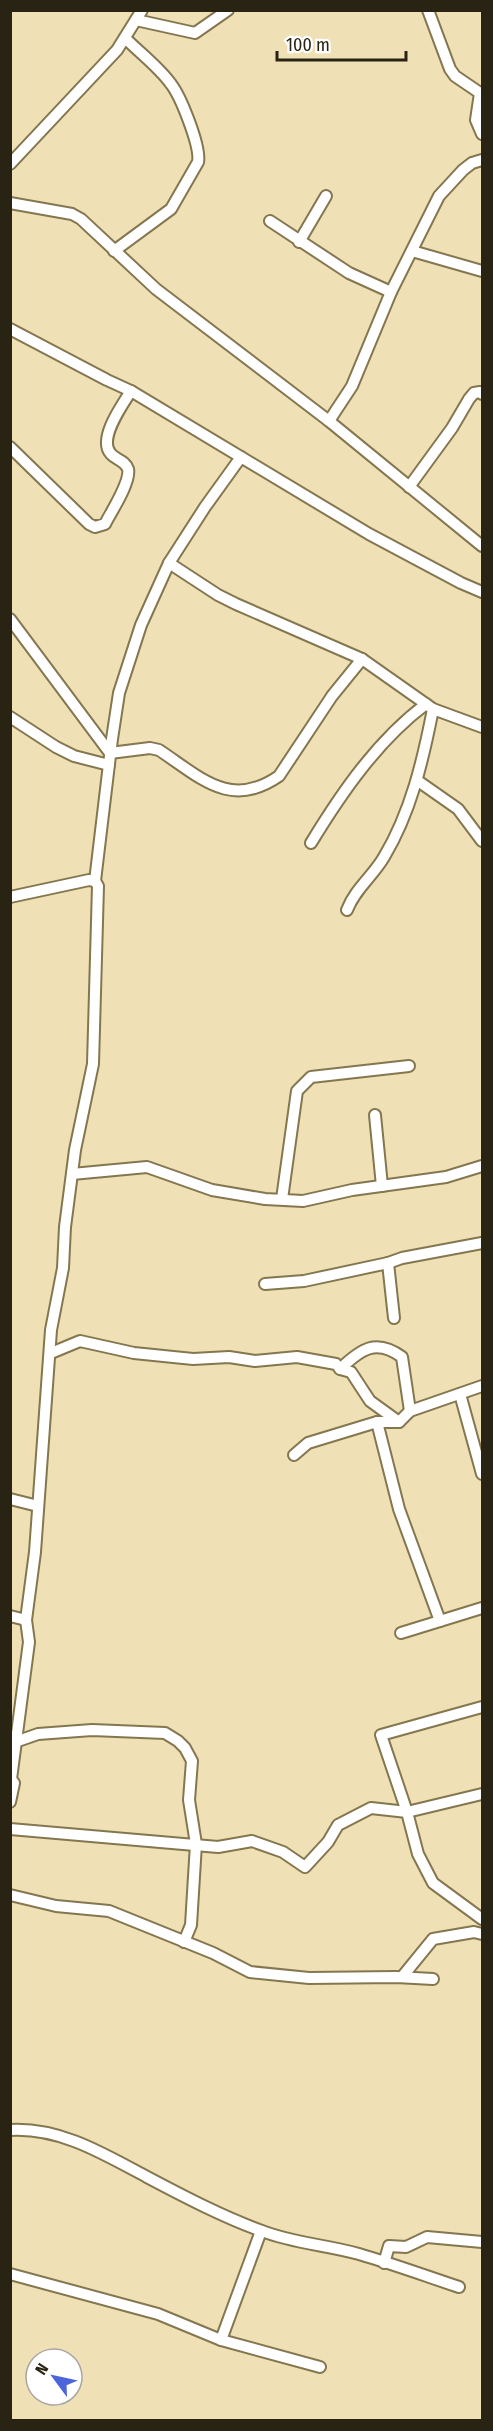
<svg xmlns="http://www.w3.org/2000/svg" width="493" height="2431" font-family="'Fira Sans Condensed',sans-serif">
<rect width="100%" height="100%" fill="#efe0b5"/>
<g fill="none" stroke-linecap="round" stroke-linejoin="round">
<defs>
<g id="street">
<path d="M428 10 450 69 455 76 480 93 476 120 482 134"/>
<path d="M136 20 195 33 228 10"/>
<path d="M10 164 117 50 142 10"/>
<path d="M10 203 72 214 81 219 156 289 329 421 482 546"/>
<path d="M270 221 349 273 391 292"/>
<path d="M299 242 326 196"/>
<path d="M114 251 171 209 198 162C201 147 181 97 171 84 159 67 140 53 125 38"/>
<path d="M412 251 482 271"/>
<path d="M10 329 107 380 131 391 369 534 461 583 482 592"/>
<path d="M329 421 352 386 391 292 439 196 463 170 472 163 482 160"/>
<path d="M10 447 89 524 95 527 105 524C111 512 131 482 128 469 125 460 116 460 111 454 97 439 123 404 131 391"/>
<path d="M409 487 452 428 469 399 474 393 480 392 482 394"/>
<path d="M169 563 218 595 236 604 362 659 433 709 482 727"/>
<path d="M10 619 110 753 150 748 159 750C200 777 230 810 279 776L332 696 362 659"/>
<path d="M10 717 56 747 74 756 109 765"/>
<path d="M418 781 458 809 482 841"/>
<path d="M311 843C342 792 378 740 426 704"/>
<path d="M95 881 112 739 119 693 141 625 169 563 205 507 241 457"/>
<path d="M10 897 89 880 95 881 98 886 93 1064 75 1150 65 1227 63 1268 51 1330 35 1552 26 1620 29 1642 11 1779 14 1783 10 1802"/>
<path d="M347 910C355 889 373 876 384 857 411 812 423 760 433 709"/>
<path d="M375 1115 382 1186"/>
<path d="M72 1174 147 1167 212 1190 265 1199 303 1201 352 1190 446 1177 482 1166"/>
<path d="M282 1199 297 1091 311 1077 409 1066"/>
<path d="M388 1263 394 1318"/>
<path d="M265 1284 304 1281 388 1263 402 1258 482 1243"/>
<path d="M51 1353 80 1341 134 1353 193 1359 229 1357 255 1361 297 1357 336 1364 340 1369 351 1372 370 1401 399 1422"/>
<path d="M340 1369C361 1349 376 1338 402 1357L410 1411"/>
<path d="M460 1394 482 1474"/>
<path d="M377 1422 399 1509 440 1621"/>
<path d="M294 1455 308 1443 377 1422H399L410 1411 482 1386"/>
<path d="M10 1499 38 1506"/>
<path d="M10 1616 26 1620"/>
<path d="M401 1633 482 1608"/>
<path d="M482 1707 381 1735 407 1812 482 1794"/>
<path d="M18 1741 38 1734 92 1730 165 1733 178 1741 185 1748 192 1761 189 1800 196 1844 191 1925 184 1942"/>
<path d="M10 1829 218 1847 252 1841 283 1852 305 1867 328 1842 338 1825 371 1808 407 1812 418 1854 433 1883 482 1919"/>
<path d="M10 1895 56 1906 109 1911 213 1953 250 1972 309 1978 396 1977 433 1979"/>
<path d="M402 1977 433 1939 474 1932 482 1934"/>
<path d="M10 2130C60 2127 104 2154 147 2177 183 2196 223 2217 262 2231 293 2243 327 2245 359 2254 393 2264 426 2276 459 2287"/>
<path d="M384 2263 389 2246 406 2247 427 2237 482 2242"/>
<path d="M10 2274 158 2314 221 2340 320 2367"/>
<path d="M221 2340 261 2231"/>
</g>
</defs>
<use href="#street" stroke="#84764f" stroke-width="14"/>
<use href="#street" stroke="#fff" stroke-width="10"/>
</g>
<rect width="493" height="2431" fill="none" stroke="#292313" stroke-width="24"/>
<g transform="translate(54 2377) rotate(303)"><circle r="28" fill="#ffffff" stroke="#a9a7a1" stroke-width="1.5"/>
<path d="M0-4.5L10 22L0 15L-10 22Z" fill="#4d65da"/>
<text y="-9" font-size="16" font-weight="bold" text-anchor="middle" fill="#292313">N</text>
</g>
<path d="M277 51v9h129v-9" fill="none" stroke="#292313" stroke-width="3"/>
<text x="286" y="51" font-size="18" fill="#292313" stroke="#ffffff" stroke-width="4.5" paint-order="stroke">100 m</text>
</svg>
